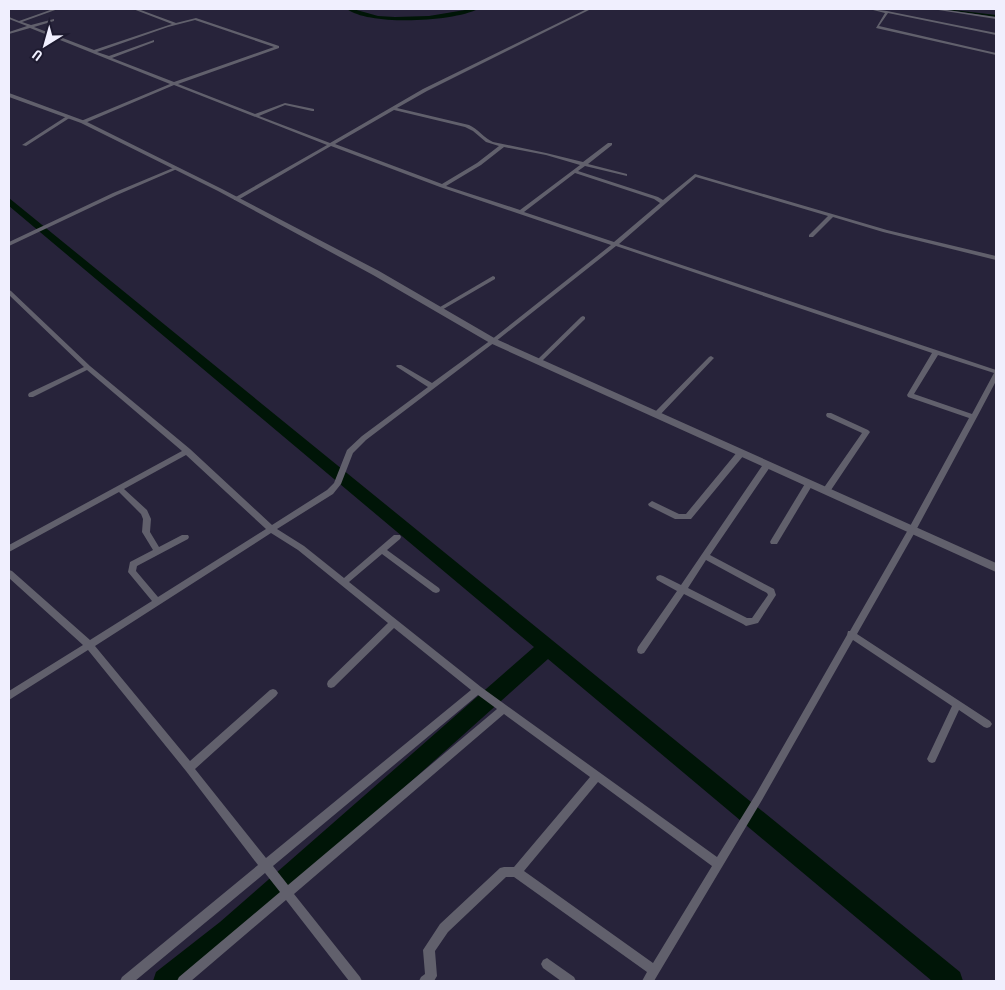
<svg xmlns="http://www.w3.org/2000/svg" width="1005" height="990" font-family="'Roboto Condensed',sans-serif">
<rect width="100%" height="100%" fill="#27233a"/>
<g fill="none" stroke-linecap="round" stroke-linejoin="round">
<g fill="#001507" fill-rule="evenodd">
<path d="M347 9H353L378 16 395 17 429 16 471 9H478C453 22 369 26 347 9Z"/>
<path d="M946 9 996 15V17L948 10Z"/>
</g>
<path fill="#001507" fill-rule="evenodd" d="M9 198 960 972 963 981H932L548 659 236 938 184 981H153L156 972 220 922 534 647 9 206Z"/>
<g fill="#61606c" fill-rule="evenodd">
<path d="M53 9H58L22 22 31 25 54 19V21L34 27 94 50 172 24 133 9H138L176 23 196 18 279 46V48L178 84 255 114 285 103 314 109V111H312L285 105 259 116 330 143 423 89 587 9H591L427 91 397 108 469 125C478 129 484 138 493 142L546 153 583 162 608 143H612V145L588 164 627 174V176L585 166 578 171 658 197 663 200 695 174 887 230 996 256V260L883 232 833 217 813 237H809V235L828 216 696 177 619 244 996 370V381L977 417 915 532 857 634 990 721 992 724 990 727 987 728 984 727 959 710 935 762 932 763 929 762 927 759 952 706 853 640 762 800 654 981H642L647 972 514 877H506L448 932 435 951 437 976 434 981H419L421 977 425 974 423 950 440 924 500 868 504 867H514L590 777 504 714 294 894 360 977 362 981H349L286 900 191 981H177L179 977 280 892 265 873 135 981H120L122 977 258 865 186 771 88 650 9 700V691L83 645 9 578V570L12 571 90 640 152 601 128 572 130 562 153 550 142 532 143 519 141 514 119 492 9 552V545L182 451 87 370 33 397H29L28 395 29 393 84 367 9 295V290L11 291 90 366 190 449 272 525 327 490 334 483 347 450 362 436 428 387 397 367 396 366 397 365H401L432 383 491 340 611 245 440 187 331 146 238 200H234V198L327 145 174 85 85 123H81V121L170 84 30 28 9 34V32L27 26 9 19V17L19 21ZM195 20 274 47 174 82 112 58 154 42V40L109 56 97 52 168 27ZM394 110 465 127 473 131 486 142 499 146 477 163 442 184 335 144ZM504 147 546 155 580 165 520 210 446 186 481 165ZM575 173 654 199 660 203 614 242 524 212ZM616 246 932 353 907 395 908 397 969 418 909 528 850 631H848L847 635 756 794 717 857 481 687 349 582 382 554 433 592 436 593 439 592 440 590 439 588 387 550 400 539 401 537 400 535H394L344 578 304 546 277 529 333 494 341 484 353 453 366 440 495 342ZM938 355 994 373 972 414 914 394ZM186 455 266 529 158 597 136 571 137 566 188 539 189 537 188 535H182L159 547 150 532 151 519 147 510 124 489ZM271 533 298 550 388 623 328 681 327 684 328 687 331 688 334 687 394 628 471 690 266 858 195 769 276 696 278 693 276 690 273 689 270 690 190 761 95 646ZM478 695 497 709 288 885 273 866ZM598 782 712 866 653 963 524 871Z"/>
<path d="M869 9 887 11 996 33V35L888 13 879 26 996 53V55L876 28 885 13Z"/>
<path d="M932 9H940L996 17V19Z"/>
<path d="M67 116 71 117 26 146 22 145Z"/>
<path d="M173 168 177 169 117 195 9 246V242L113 193Z"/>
<path d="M493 276 495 277V279L440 311H436L435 310Z"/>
<path d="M583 316 585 317V319L540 363H536L535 362 536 361 581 317Z"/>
<path d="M711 356 714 358 713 359 658 417H654L653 415 654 413 709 357Z"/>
<path d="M827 413H831L868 430 870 432 829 493 826 494 822 491 823 489 862 433 827 417 826 415Z"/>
<path d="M741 450 744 451 745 453 744 455 691 519H675L649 506 648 504 652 501 679 514H686L738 451Z"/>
<path d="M767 462 771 465 770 467 710 555 774 589 776 595 758 623 746 626 743 624 684 594 644 653 641 654 638 653 637 650 638 647 677 591 657 580 656 578 657 576 660 575 663 576 681 585 764 463ZM706 560 767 593 768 595 752 618H747L688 588Z"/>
<path d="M809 481 813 484 777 544H771L770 542 771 540 806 482Z"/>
<path d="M547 958 574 977 576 981H561L543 968 541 964 543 960Z"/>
</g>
<path fill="#61606c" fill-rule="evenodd" d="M9 93 85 121 222 189 379 271 496 339 996 563V572L490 343 373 275 218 191 81 123 9 97Z"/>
</g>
<rect width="1005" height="990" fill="none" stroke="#f0effe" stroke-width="20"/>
<g transform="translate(45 45) rotate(217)" stroke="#1d1a2f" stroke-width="4" paint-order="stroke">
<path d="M0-4L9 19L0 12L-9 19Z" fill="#f0effe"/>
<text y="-8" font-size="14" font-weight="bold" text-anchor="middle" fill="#f0effe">U</text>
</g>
</svg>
